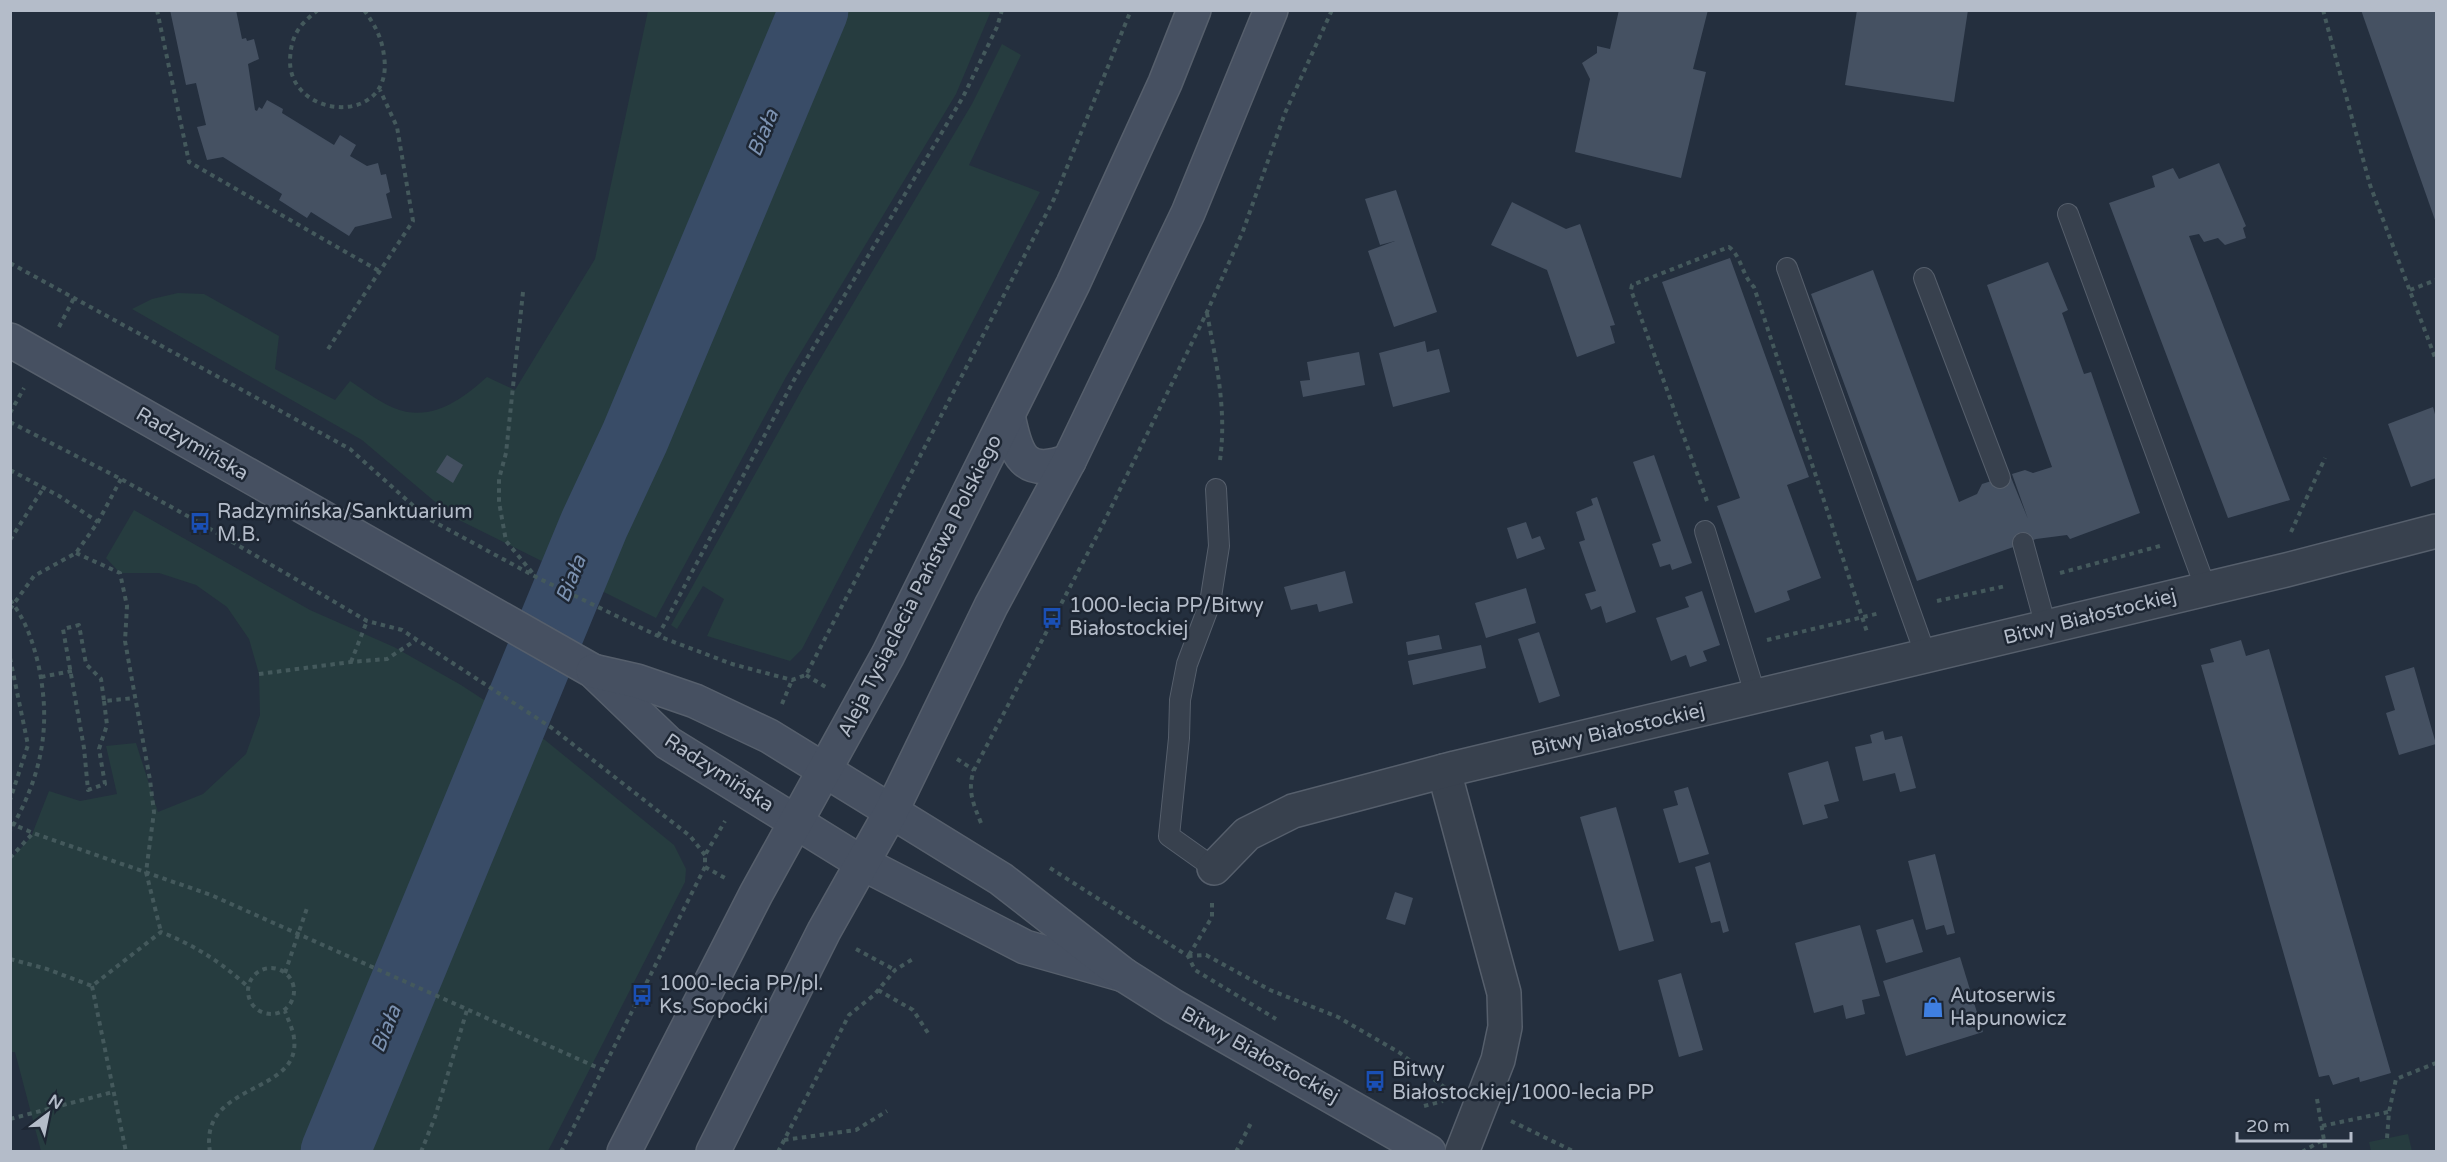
<svg xmlns="http://www.w3.org/2000/svg" width="2447" height="1162" font-family="'Varela Round',sans-serif">
<rect width="100%" height="100%" fill="#242f3e"/>
<g fill="#263c3f">
<path d="M648 11H991L956 94 786 377 656 618 453 517 362 440 132 309 152 299 178 293 204 294 279 336 275 369 335 400 350 381C364 390 379 402 394 408 431 423 461 400 487 377L515 390 595 259Z"/>
<path d="M1002 44 1021 55 969 165 1040 192 802 649 790 661 707 636 724 599 703 586 677 629 671 625 804 386 972 104Z"/>
<path d="M134 510 310 610 394 647 461 685 545 740 674 845 686 869 685 882 548 1151H41L15 1052H11V859L31 837 49 791 80 801 117 794 106 746 136 743 158 812 203 794 246 754 260 715 259 674 249 639 227 607 196 585 159 573H120L106 558Z"/>
<path d="M2408 1134 2412 1151H2371L2369 1142Z"/>
</g>
<g fill="none" stroke-linecap="round" stroke-linejoin="round">
<path stroke="#394c67" stroke-width="69" d="M335 1152 594 525 635 437 814 10"/>
</g>
<g fill="#455162">
<path d="M170 10H236L242 39 246 38 247 41 254 39 259 59 248 64 255 110 257 111 259 107 262 109 267 100 283 109 282 113 334 145 340 135 356 145 350 156 367 166 378 163 381 175 386 174 390 192 386 194 392 218 355 227 349 236 311 212 307 218 279 200 282 194 223 157 207 160 197 127 206 125 196 83 186 85Z"/>
<path d="M1619 10H1708L1693 69 1706 72 1681 178 1575 152 1590 79 1582 63 1597 53V46L1610 49Z"/>
<path d="M1857 10H1968L1954 102 1845 85Z"/>
<path d="M2361 10H2436V219L2435 220Z"/>
<path d="M2219 163 2246 226 2243 228 2246 238 2225 245 2218 238 2204 242 2199 234 2189 236 2290 500 2228 518 2109 203 2155 187 2152 176 2173 168 2179 179Z"/>
<path d="M1396 190 1437 312 1394 327 1368 251 1395 241 1380 245 1365 199Z"/>
<path d="M1512 202 1566 229 1580 224 1615 325 1610 326 1615 343 1577 357 1547 270 1491 245Z"/>
<path d="M1730 258 1809 477 1787 485 1821 578 1787 591 1790 600 1755 613 1717 506 1740 498 1662 282Z"/>
<path d="M2048 262 2068 310 2062 313 2084 374 2091 372 2140 513 2070 539 2067 535 2036 539 1917 581 1811 294 1873 270 1959 502 1977 494 1982 484 2010 475 2028 519 2012 474 2025 470 2033 473 2052 467 1987 285Z"/>
<path d="M1425 341 1427 352 1439 349 1450 392 1393 407 1379 353Z"/>
<path d="M1359 352 1365 385 1303 397 1300 381 1310 380 1307 362Z"/>
<path d="M2433 407 2436 418V478L2411 487 2388 424Z"/>
<path d="M447 455 463 465 453 483 436 472Z"/>
<path d="M1654 455 1692 563 1672 570 1670 564 1660 567 1652 544 1661 541 1633 462Z"/>
<path d="M1597 497 1636 612 1606 623 1601 606 1591 610 1585 594 1596 591 1579 542 1585 540 1576 512 1593 505 1591 499Z"/>
<path d="M1526 522 1532 539 1540 536 1545 549 1517 559 1507 528Z"/>
<path d="M1345 571 1353 603 1319 612 1317 604 1291 610 1284 587Z"/>
<path d="M1526 588 1536 623 1486 638 1475 603Z"/>
<path d="M1702 591 1720 645 1703 651 1707 661 1690 667 1686 655 1671 661 1656 618 1689 607 1685 597Z"/>
<path d="M1539 632 1560 696 1539 703 1518 639Z"/>
<path d="M1439 635 1442 649 1408 655 1406 642Z"/>
<path d="M2241 640 2246 656 2269 649 2391 1073 2360 1082 2359 1077 2333 1085 2329 1075 2319 1077 2201 665 2214 662 2210 649Z"/>
<path d="M1481 645 1486 668 1413 685 1408 661Z"/>
<path d="M2414 667 2436 744 2399 755 2386 713 2395 710 2385 676Z"/>
<path d="M1883 731 1885 740 1902 736 1916 788 1900 792 1895 773 1863 781 1855 747 1872 743 1870 735Z"/>
<path d="M1828 761 1839 801 1824 805 1828 818 1803 825 1788 773Z"/>
<path d="M1688 787 1709 854 1679 863 1663 809 1678 805 1674 791Z"/>
<path d="M1616 807 1654 941 1619 951 1580 817Z"/>
<path d="M1935 854 1955 933 1947 935 1944 925 1926 930 1908 861Z"/>
<path d="M1710 862 1729 931 1723 933 1720 921 1711 923 1695 867Z"/>
<path d="M1395 892 1413 898 1405 925 1386 919Z"/>
<path d="M1913 919 1923 952 1886 963 1876 930Z"/>
<path d="M1860 925 1880 996 1862 1000 1865 1014 1846 1019 1843 1005 1814 1013 1795 943Z"/>
<path d="M1960 957 1983 1032 1906 1056 1883 981Z"/>
<path d="M1681 973 1703 1050 1679 1057 1658 980Z"/>
</g>
<g fill="none" stroke-linecap="round" stroke-linejoin="round">
<defs>
<g id="lane">
<path d="M2068 214 2206 589"/>
<path d="M1787 268 1926 656"/>
<path d="M1924 278 2000 478"/>
<path d="M1705 531 1756 697"/>
<path d="M2023 543 2046 627"/>
<path d="M1214 868 1169 836 1179 738 1180 700 1187 664 1210 603 1219 546 1216 489"/>
</g>
<g id="street">
<path d="M1444 771 1504 993 1505 1027 1498 1060 1462 1152"/>
<path d="M1214 868 1247 834 1293 811 1455 768 2286 570 2436 531"/>
</g>
<g id="secondary">
<path d="M10 340 593 671 668 743 862 863 1025 947 1124 975"/>
<path d="M1008 415C1016 455 1023 478 1069 461"/>
<path d="M593 671 637 681 695 701 769 736 1001 879 1124 975 1173 1006 1429 1152"/>
<path d="M624 1152 756 894 888 655 1073 284 1165 83 1194 10"/>
<path d="M713 1152 824 931 891 812 991 606 1069 461 1188 213 1271 10"/>
</g>
</defs>
<use href="#lane" stroke="#565f6c" stroke-width="22"/>
<use href="#street" stroke="#565f6c" stroke-width="36"/>
<use href="#secondary" stroke="#565f6c" stroke-width="36"/>
<g stroke="#44595c" stroke-width="4" stroke-dasharray="4.5 4.5" stroke-linecap="butt">
<path d="M157 10 189 162 379 271"/>
<path d="M318 10C299 25 291 35 290 60 289 120 395 127 384 56 382 38 375 25 364 10"/>
<path d="M2323 10 2370 185 2436 360"/>
<path d="M10 263 350 449 427 518 538 578 658 636 732 664 792 680 806 675 1054 199 1131 10"/>
<path d="M2410 290 2436 280"/>
<path d="M523 292 506 453 499 479V502L506 541 535 576"/>
<path d="M1207 313C1216 362 1227 409 1220 460"/>
<path d="M59 327 74 298"/>
<path d="M328 349 413 221 397 127 380 90"/>
<path d="M10 413 24 388"/>
<path d="M10 422 121 479 200 523 367 621 402 630 552 728 690 836 705 855"/>
<path d="M10 470 59 496 98 522"/>
<path d="M1707 501 1631 290 1632 285 1729 247C1742 257 1742 276 1754 287L1867 632"/>
<path d="M2291 532 2325 458"/>
<path d="M10 540 44 487"/>
<path d="M76 553 120 573 127 606 125 641 150 780 154 812 146 872 161 932"/>
<path d="M2060 573 2160 546"/>
<path d="M1937 601 2006 586"/>
<path d="M10 609 34 576 76 553 98 522 121 479"/>
<path d="M658 636 794 380 963 97 997 27 1002 10"/>
<path d="M1767 640 1880 613"/>
<path d="M10 658 28 745 10 800"/>
<path d="M351 662 367 621"/>
<path d="M259 674 351 662 387 659 416 640"/>
<path d="M806 675 829 689"/>
<path d="M41 677 72 671"/>
<path d="M104 701 107 725 99 749 105 784 88 790 84 748 63 629 79 625 86 664 101 679 104 701 134 698"/>
<path d="M782 704 792 680"/>
<path d="M957 759 974 770"/>
<path d="M10 823 33 833"/>
<path d="M981 823C973 803 967 790 974 770L1102 526 1207 312 1243 231 1285 113 1332 10"/>
<path d="M10 858 33 833 211 895 603 1070"/>
<path d="M705 867 725 878"/>
<path d="M1050 868 1188 956 1195 970 1276 1019"/>
<path d="M856 949 895 970"/>
<path d="M1189 955 1212 917V903"/>
<path d="M1188 956 1206 955 1270 990 1338 1017 1400 1053 1448 1090"/>
<path d="M10 959 47 969 92 986 161 932C194 945 221 962 247 986"/>
<circle cx="271" cy="991" r="23"/>
<path d="M285 973 308 905"/>
<path d="M92 986 126 1152"/>
<path d="M878 990 913 1010 928 1033"/>
<path d="M2317 1099 2326 1152"/>
<path d="M1424 1106 1443 1101"/>
<path d="M10 1119 113 1092"/>
<path d="M1511 1121 1575 1152"/>
<path d="M2322 1126 2388 1112"/>
<path d="M2387 1138 2389 1112 2396 1079 2436 1063"/>
<path d="M784 1140 856 1130 887 1111"/>
<path d="M210 1152C198 1081 302 1096 294 1038 293 1029 288 1020 285 1011"/>
<path d="M421 1152 435 1117 467 1010"/>
<path d="M561 1152 705 867V855L725 821"/>
<path d="M778 1152 849 1015 874 995 895 970 913 959"/>
<path d="M1236 1152 1251 1123"/>
<path d="M2302 1152 2324 1139"/>
</g>
<use href="#lane" stroke="#38414e" stroke-width="20"/>
<use href="#street" stroke="#38414e" stroke-width="33"/>
<use href="#secondary" stroke="#465061" stroke-width="33"/>
<path stroke="#44595c" stroke-width="4" stroke-dasharray="4.5 4.5" stroke-linecap="butt" d="M10 600C25 619 32 639 38 663 52 726 42 775 10 831"/>
</g>
<defs>
<symbol id="bus-bare" viewBox="-9 -9 18 18"><path d="M-5-6H5V4H4V6H2V4H-2V6H-4V4H-5ZM-3.5-4V0h7V-4ZM-3.5 1.2v1.5H-2V1.2ZM2 1.2v1.5H3.5V1.2Z" fill="#1a4fb4" stroke="#1d2633" stroke-width="2.5" paint-order="stroke"/></symbol>
<symbol id="shop-bare" viewBox="-9 -9 18 18"><path d="M-5-2.5h2.3a2.7 3.5 0 0 1 5.4 0H5L5.5 6h-11ZM-1.5-2.5h3a1.5 2.3 0 0 0-3 0Z" fill="#3f7fe0" stroke="#1d2633" stroke-width="2.5" paint-order="stroke"/></symbol>
</defs>
<g fill-rule="evenodd">
<use href="#bus-bare" x="185" y="508" width="30" height="30"/>
<use href="#bus-bare" x="1037" y="603" width="30" height="30"/>
<use href="#bus-bare" x="627" y="980" width="30" height="30"/>
<use href="#shop-bare" x="1918" y="992" width="30" height="30"/>
<use href="#bus-bare" x="1360" y="1066" width="30" height="30"/>
</g>
<g text-anchor="middle" dominant-baseline="central" stroke-width="5" stroke-linejoin="round" paint-order="stroke">
<g font-size="20" fill="#b4bcc9" stroke="#1d2633">
<text transform="translate(192 444) rotate(30)">Radzymińska</text>
<text transform="translate(920 586) rotate(-63)">Aleja Tysiąclecia Państwa Polskiego</text>
<text transform="translate(2090 617) rotate(-14)">Bitwy Białostockiej</text>
<text transform="translate(1618 730) rotate(-13)">Bitwy Białostockiej</text>
<text transform="translate(719 773) rotate(33)">Radzymińska</text>
<text transform="translate(1260 1055) rotate(29)">Bitwy Białostockiej</text>
</g>
<g font-size="20" fill="#b4bcc9" stroke="#1d2633" text-anchor="start">
<text x="217" y="512">Radzymińska/Sanktuarium<tspan x="217" dy="23">M.B.</tspan></text>
<text x="1069" y="606">1000-lecia PP/Bitwy<tspan x="1069" dy="23">Białostockiej</tspan></text>
<text x="659" y="984">1000-lecia PP/pl.<tspan x="659" dy="23">Ks. Sopoćki</tspan></text>
<text x="1950" y="996">Autoserwis<tspan x="1950" dy="23">Hapunowicz</tspan></text>
<text x="1392" y="1070">Bitwy<tspan x="1392" dy="23">Białostockiej/1000-lecia PP</tspan></text>
</g>
<g font-size="21" font-style="italic" fill="#7c92b1" stroke="#1d2633">
<text transform="translate(763 133) rotate(-67)">Biała</text>
<text transform="translate(571 579) rotate(-68)">Biała</text>
<text transform="translate(386 1029) rotate(-68)">Biała</text>
</g>
</g>
<rect width="2447" height="1162" fill="none" stroke="#b4bcc9" stroke-width="24"/>
<g transform="translate(48 1114) rotate(32)" stroke="#1d2633" stroke-width="4.5" paint-order="stroke">
<path d="M0-4.5L10 22L0 15L-10 22Z" fill="#b4bcc9"/>
<text y="-9" font-size="16" font-weight="bold" text-anchor="middle" fill="#b4bcc9">N</text>
</g>
<path d="M2237 1132v9h114v-9" fill="none" stroke="#b4bcc9" stroke-width="3"/>
<text x="2246" y="1132" font-size="18" fill="#b4bcc9" stroke="#1d2633" stroke-width="4.5" paint-order="stroke">20 m</text>
</svg>
